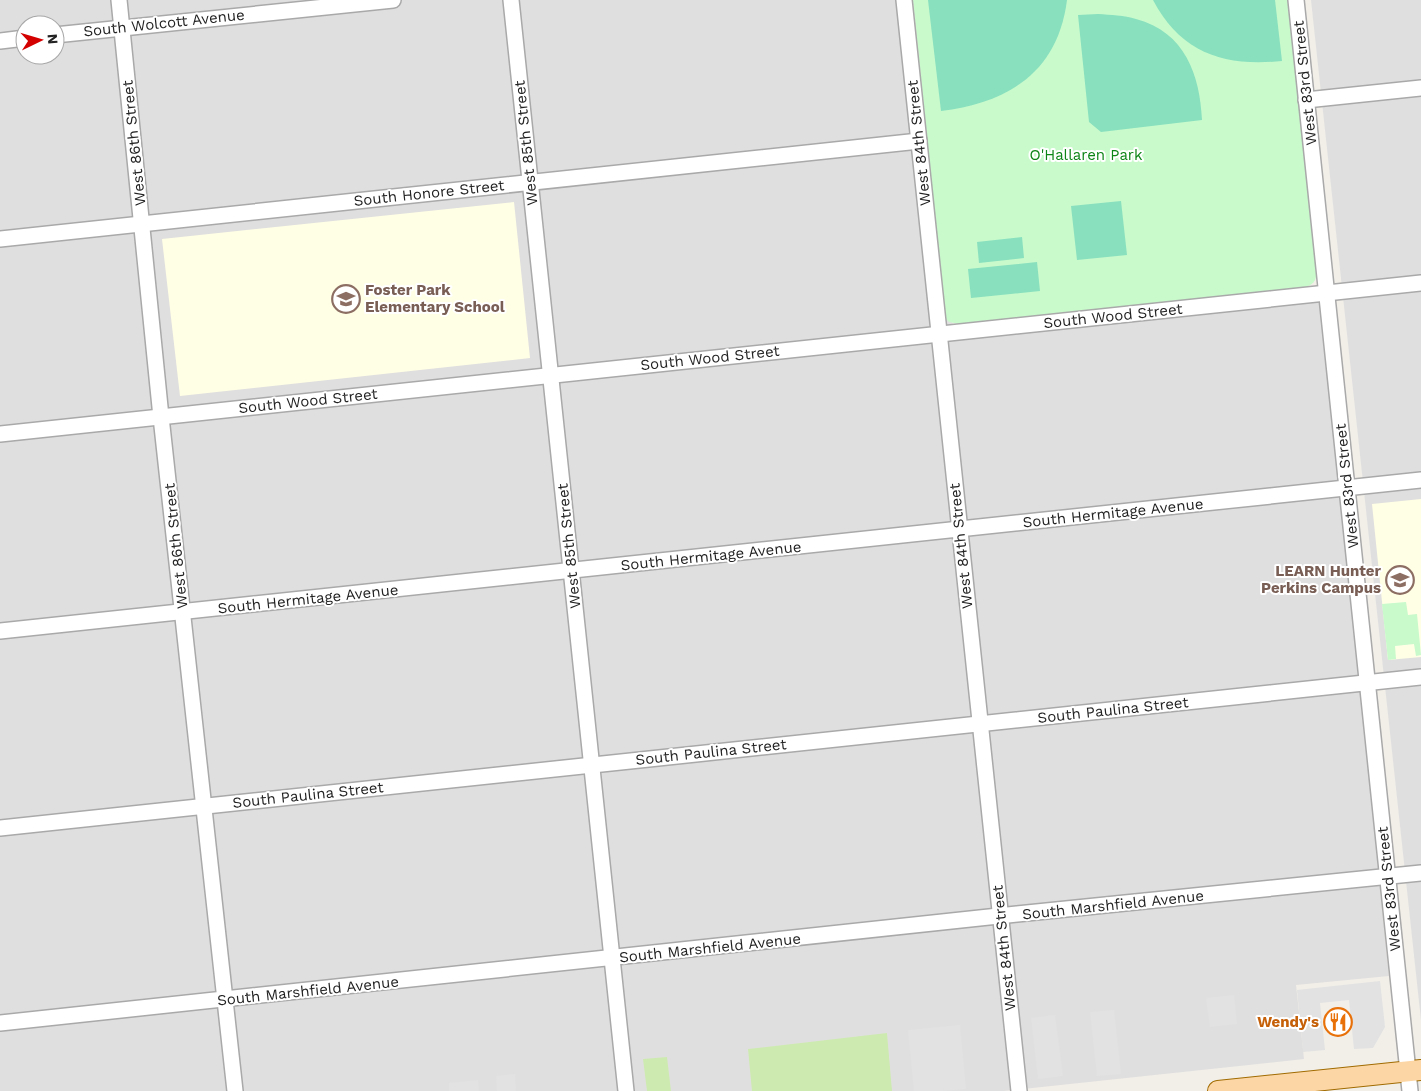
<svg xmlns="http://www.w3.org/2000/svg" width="1421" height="1091" font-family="'Work Sans',sans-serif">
<rect width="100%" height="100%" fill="#f2efe9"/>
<g fill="#e0dfdf" fill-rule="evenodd">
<path d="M0 0H913L945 312 953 324 1319 286 1389 976 1296 985 1304 1059 1004 1091H0ZM25 25H55V55H25Z"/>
<path d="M1311 0H1421V1020Z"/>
</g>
<g fill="#ffffe5">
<path d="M514 202 530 358 180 396 162 239Z"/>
<path d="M1421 499V657L1388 660 1372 504Z"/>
</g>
<g fill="#cdebb0">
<path d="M887 1033 892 1091H752L748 1049Z"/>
<path d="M667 1057 671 1091H647L643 1059Z"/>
</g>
<g fill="#c8facc">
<path d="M913 0H1290L1317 272C1316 281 1313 285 1305 287L959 324 949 322 946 319 945 312Z"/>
<path d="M1406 602 1408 615 1417 614 1421 655 1416 656 1414 644 1395 646 1396 659 1388 660 1382 604Z"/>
</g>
<g fill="#88e0be">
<path d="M928 0H1067C1058 72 1008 103 941 111Z"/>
<path d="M1153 0H1275L1282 61C1224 67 1181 53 1153 0Z"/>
<path d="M1098 14C1111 15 1124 15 1136 19 1185 32 1200 75 1202 120L1101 132 1089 122 1078 15Z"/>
<path d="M1121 201 1127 255 1077 260 1071 206Z"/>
<path d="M1022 237 1024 258 979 263 977 242Z"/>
<path d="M1037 262 1040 291 971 298 968 269Z"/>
</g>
<g fill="#e2e2e2">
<path d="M1380 981 1385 1027 1373 1048 1354 1049 1349 1000 1320 1003 1325 1050 1303 1052 1297 990Z"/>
<path d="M1234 995 1237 1024 1210 1027 1206 998Z"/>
<path d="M1114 1010 1121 1074 1097 1076 1090 1012Z"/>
<path d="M1055 1015 1063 1076 1038 1079 1031 1018Z"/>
<path d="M960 1025 966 1089 941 1091H914L908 1030Z"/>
<path d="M515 1074 516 1091H497L496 1076Z"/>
<path d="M478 1080 479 1091H449V1083Z"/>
</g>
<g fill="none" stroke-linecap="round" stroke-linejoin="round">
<defs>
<g id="minor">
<path d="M119 0 161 417 235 1091"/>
<path d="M511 0 626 1091"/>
<path d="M904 0 1019 1091"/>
<path d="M1296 0 1410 1091"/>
<path d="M55 35 393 0"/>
<path d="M0 41 25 38"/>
<path d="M1306 100 1421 88"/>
<path d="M0 239 919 141"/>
<path d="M0 434 1421 283"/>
<path d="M0 631 1421 480"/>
<path d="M0 828 1421 677"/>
<path d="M0 1023 1017 914 1421 873"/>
</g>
<path id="major" d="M1218 1091 1421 1070"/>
</defs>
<use href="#minor" stroke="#a9a9a9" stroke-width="18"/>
<use href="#major" stroke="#a06b00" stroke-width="22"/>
<use href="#minor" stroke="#fff" stroke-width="15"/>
<use href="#major" stroke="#fcd6a4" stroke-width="20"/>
</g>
<defs>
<symbol id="school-ring" viewBox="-11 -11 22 22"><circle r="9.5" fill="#fff" stroke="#8d6e63" stroke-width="1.5"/><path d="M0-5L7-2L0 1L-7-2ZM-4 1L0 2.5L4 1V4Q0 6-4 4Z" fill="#8d6e63"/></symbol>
<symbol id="restaurant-ring" viewBox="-11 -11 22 22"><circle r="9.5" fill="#fff" stroke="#e8710a" stroke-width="1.5"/><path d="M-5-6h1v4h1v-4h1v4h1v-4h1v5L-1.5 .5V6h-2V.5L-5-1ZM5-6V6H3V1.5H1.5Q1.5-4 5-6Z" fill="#e8710a"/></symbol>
</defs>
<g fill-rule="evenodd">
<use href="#school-ring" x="330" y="283" width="32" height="32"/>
<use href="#school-ring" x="1384" y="564" width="32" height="32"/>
<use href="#restaurant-ring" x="1322" y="1006" width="32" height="32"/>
</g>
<g text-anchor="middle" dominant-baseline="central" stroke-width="4" stroke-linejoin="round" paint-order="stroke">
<g font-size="15" fill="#222" stroke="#fff">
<text transform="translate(164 23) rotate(-6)">South Wolcott Avenue</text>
<text transform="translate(1305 83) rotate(-96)">West 83rd Street</text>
<text transform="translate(134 143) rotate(-96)">West 86th Street</text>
<text transform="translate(526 143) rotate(-96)">West 85th Street</text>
<text transform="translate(919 143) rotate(-96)">West 84th Street</text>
<text transform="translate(429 193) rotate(-6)">South Honore Street</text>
<text transform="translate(1113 316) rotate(-6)">South Wood Street</text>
<text transform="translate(710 358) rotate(-6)">South Wood Street</text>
<text transform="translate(308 401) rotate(-6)">South Wood Street</text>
<text transform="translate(1347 486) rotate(-96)">West 83rd Street</text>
<text transform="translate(1113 513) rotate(-6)">South Hermitage Avenue</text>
<text transform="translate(176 546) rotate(-96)">West 86th Street</text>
<text transform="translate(569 546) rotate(-96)">West 85th Street</text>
<text transform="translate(961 546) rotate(-96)">West 84th Street</text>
<text transform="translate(711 556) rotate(-6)">South Hermitage Avenue</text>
<text transform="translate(308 599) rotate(-6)">South Hermitage Avenue</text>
<text transform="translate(1113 710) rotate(-6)">South Paulina Street</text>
<text transform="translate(711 752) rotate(-6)">South Paulina Street</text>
<text transform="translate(308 795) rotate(-6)">South Paulina Street</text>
<text transform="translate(1389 889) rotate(-96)">West 83rd Street</text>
<text transform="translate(1113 905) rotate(-6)">South Marshfield Avenue</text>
<text transform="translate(710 948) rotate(-6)">South Marshfield Avenue</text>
<text transform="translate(1004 948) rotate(-96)">West 84th Street</text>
<text transform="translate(308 991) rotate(-6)">South Marshfield Avenue</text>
</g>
<g font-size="15" fill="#0c8416" stroke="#fff">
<text x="1086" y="155">O'Hallaren Park</text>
</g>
<g font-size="15" font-weight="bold" fill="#785e54" stroke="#fff" text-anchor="start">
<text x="365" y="290">Foster Park<tspan x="365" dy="17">Elementary School</tspan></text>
<text x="1381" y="571" text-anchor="end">LEARN Hunter<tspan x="1381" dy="17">Perkins Campus</tspan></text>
</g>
<g font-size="15" font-weight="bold" fill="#c56008" stroke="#fff" text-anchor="end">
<text x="1319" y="1022">Wendy's</text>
</g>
</g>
<g transform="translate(40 40) rotate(85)"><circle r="24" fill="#ffffff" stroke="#a7a7a7"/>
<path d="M0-4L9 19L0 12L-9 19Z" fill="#d40000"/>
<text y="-8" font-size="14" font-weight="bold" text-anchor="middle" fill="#222222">N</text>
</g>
</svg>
